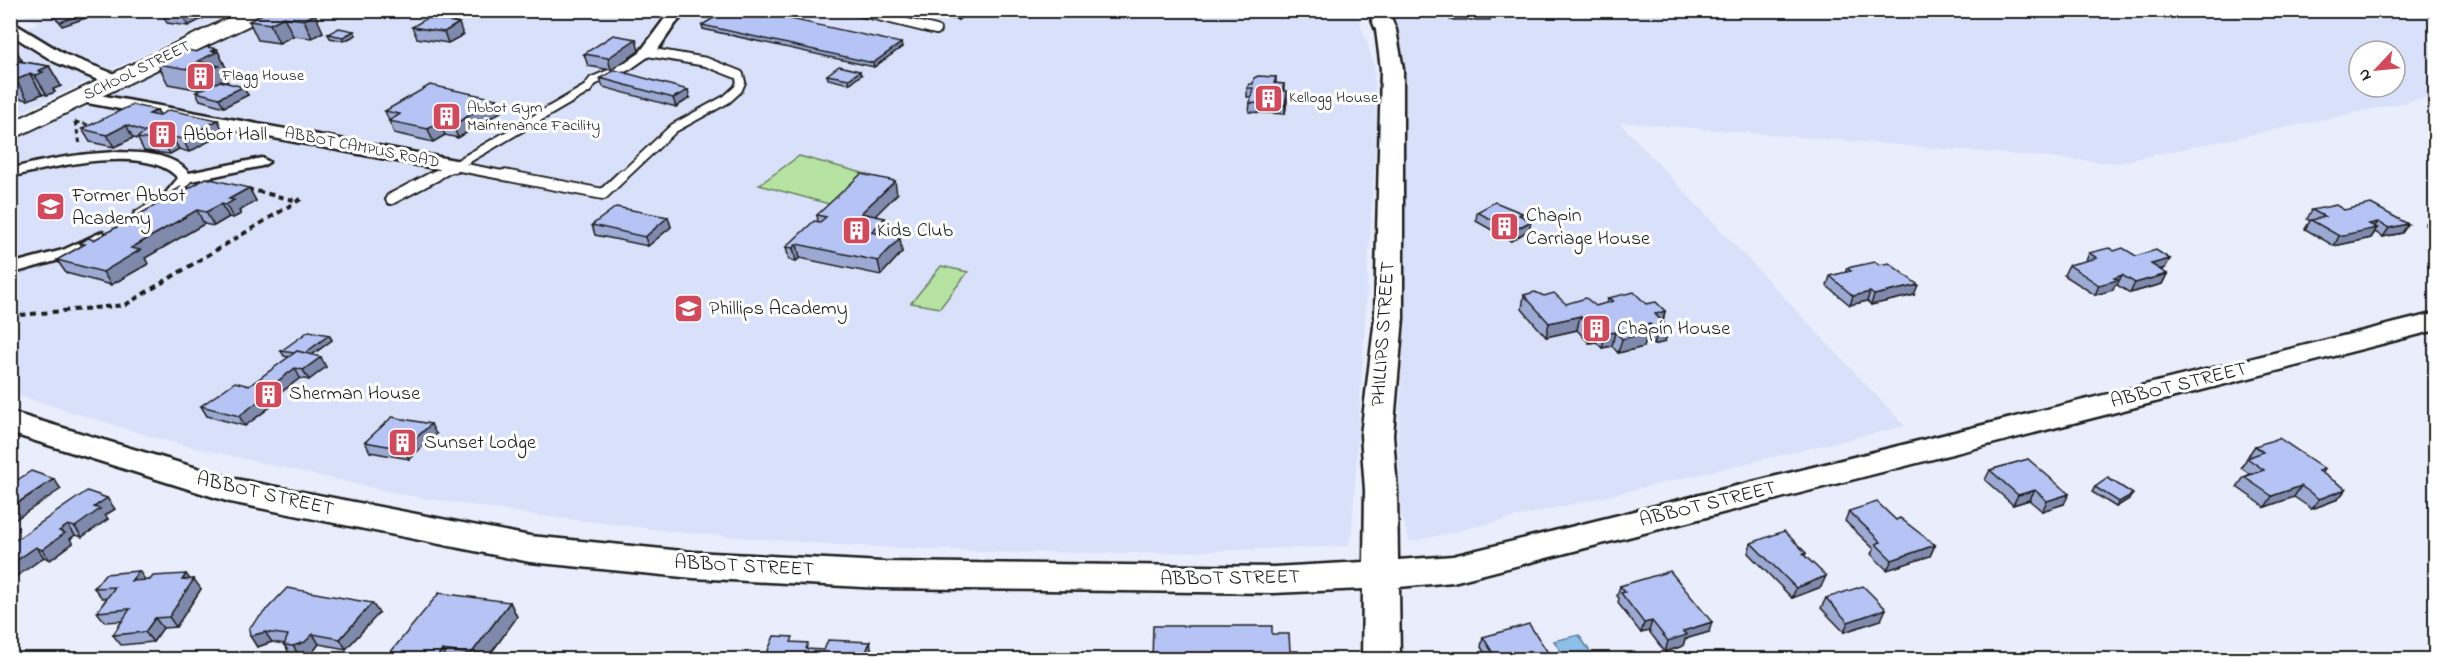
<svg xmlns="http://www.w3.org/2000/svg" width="2446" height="670" font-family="'Indie Flower',sans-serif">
<rect width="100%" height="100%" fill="#e9edfc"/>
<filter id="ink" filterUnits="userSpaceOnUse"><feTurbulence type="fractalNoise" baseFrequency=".0167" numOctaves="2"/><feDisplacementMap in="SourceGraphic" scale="12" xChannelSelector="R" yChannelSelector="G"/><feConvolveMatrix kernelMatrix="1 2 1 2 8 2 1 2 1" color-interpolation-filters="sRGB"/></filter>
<g filter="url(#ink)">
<g fill="#d9e1fa" fill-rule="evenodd">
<path d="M1356 10 1374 65 1377 125 1352 532 1348 546 1151 553 993 552 838 545 687 533 541 516 404 495 162 440 11 393V136L271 11Z"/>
<path d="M18 11H236L11 117 10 32 39 23Z"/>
<path d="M1384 11H2435V96L2116 163 1619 122 1905 426 1410 542 1401 515 1398 437 1406 303 1404 254 1406 73 1400 45ZM2359 51H2395V87H2359Z"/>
</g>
<g fill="#b6e3a1" stroke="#69805e" stroke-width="1.5">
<path d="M799 156 867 174 829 204 759 185Z"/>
<path d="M941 266 968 272 940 308 911 303Z"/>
</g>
<path fill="#8dbfe9" stroke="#607e97" stroke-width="1.5" d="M1579 635 1595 659H1566L1554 641Z"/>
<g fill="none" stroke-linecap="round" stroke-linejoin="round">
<defs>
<g id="service-far1">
<path d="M854 10 936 30"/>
<path d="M455 166 512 177"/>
<path d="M455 166 587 89 593 81 628 66 648 52 706 62 739 75 741 82 738 89 727 99 674 128 622 177"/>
<path d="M434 177 455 166"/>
</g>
<g id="service">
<path d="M504 175 603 194 623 175"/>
<path d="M391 199 437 175"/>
</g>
<g id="pedestrian">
<path d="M115 152C141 153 171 152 189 173L262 158 269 162 262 166 191 181 175 200 141 219 136 218 134 215 136 212 165 194 178 178C148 143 51 167 10 177V169C45 159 80 154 115 152Z"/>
<path d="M102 232 109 236 107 239 73 256 10 274V264L63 250Z"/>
</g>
<g id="minor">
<path d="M671 10H688L676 23 654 55H642L640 52Z"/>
<path d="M10 21 66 55 122 77 125 81 122 85H110L55 62 10 34Z"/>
<path d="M83 92 455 160 462 162 464 166 462 170 455 172 77 101 74 97 77 93Z"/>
</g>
<path id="tertiary" d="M1368 10H1388L1396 30 1403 69V318L1393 435 1397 490 1398 560 1453 556 2436 313V330L1453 582 1399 587 1400 660H1362L1363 589 1273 593 882 588 693 578 530 562 230 502 10 433V412L230 478 530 536 693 552 882 562 1273 567 1364 562 1365 490 1361 435 1375 318 1381 69 1376 30Z"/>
<path id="secondary" d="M245 10H274L271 15 10 140V123Z"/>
</defs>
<use href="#service-far1" stroke="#1c1c1c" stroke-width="12"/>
<use href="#service" stroke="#1c1c1c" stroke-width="14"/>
<use href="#pedestrian" stroke="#1c1c1c" stroke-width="5"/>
<use href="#minor" stroke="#1c1c1c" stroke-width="5"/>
<use href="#tertiary" stroke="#1c1c1c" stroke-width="5"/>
<use href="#secondary" stroke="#1c1c1c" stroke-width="4"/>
<g stroke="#1c1c1c" stroke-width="3" stroke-dasharray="4.5 4" stroke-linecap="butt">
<path d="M75 122 94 126"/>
<path d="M75 122 80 144"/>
</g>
<g stroke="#1c1c1c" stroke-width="4" stroke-dasharray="6 4.5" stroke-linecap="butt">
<path d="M247 189 298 201"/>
<path d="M10 316 125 305 301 199"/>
</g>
<use href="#service-far1" stroke="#fff" stroke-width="8"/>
<use href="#service" stroke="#fff" stroke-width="10"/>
<use href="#pedestrian" fill="#fff" fill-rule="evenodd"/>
<use href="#minor" fill="#fff" fill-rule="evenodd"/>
<use href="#tertiary" fill="#fff" fill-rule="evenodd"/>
<use href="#secondary" fill="#fff" fill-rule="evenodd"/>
</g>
<g fill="#9ca9d2" stroke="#1c1c1c" stroke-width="1.5">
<path d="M171 10H219L188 26 167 23 163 15Z"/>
<path d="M299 10 323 32 312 38 293 36 279 43 258 40 249 21Z"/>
<path d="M909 10H971L958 20Z"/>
<path d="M1445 10H1490L1491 12 1490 20H1450Z"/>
<path d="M702 25 902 47 874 67 703 29Z"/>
<path d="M412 27 463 35 448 43 417 38Z"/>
<path d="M328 34 356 35 344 41 330 38Z"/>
<path d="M10 48 22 60 18 61 49 66 61 86 53 89 55 92 47 95 42 94 28 100 12 97H10Z"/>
<path d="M217 49 226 68 225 69 227 72 223 73 228 83 248 95 224 107 200 100 196 92 201 90 168 84 158 64Z"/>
<path d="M639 51 611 70 588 66 584 54Z"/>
<path d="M827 75H861L849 84 828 79Z"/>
<path d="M1276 77V84H1284V91L1287 100 1285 114 1249 112 1250 103 1251 97H1247V88L1253 84Z"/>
<path d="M600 78 690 98 676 107 603 87Z"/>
<path d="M497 99 502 111 458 138 445 135 433 142 394 133 385 111Z"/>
<path d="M157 110 160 115 224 133 189 152 179 149 170 154 144 151 138 139 133 138 114 147 90 142 82 129Z"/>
<path d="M249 188 256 201 239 211 241 214 233 218 229 217 214 226 204 224 145 258 148 264 111 285 66 273 57 260 82 246 80 243 94 240 169 198 167 195 188 189Z"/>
<path d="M897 194 874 216 887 232 884 235 902 252 881 275 800 258 796 261 789 260 786 247 818 222 817 215Z"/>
<path d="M2312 210H2344L2408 224 2402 233 2383 237 2375 232 2371 238 2334 246 2305 229 2310 221 2307 219Z"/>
<path d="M1477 212 1522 213 1521 216 1531 221 1529 230 1511 241 1476 221Z"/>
<path d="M2436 215V230L2425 225 2431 216Z"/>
<path d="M668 217 671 227 648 246 595 235 592 225Z"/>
<path d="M2114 251 2136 256 2165 268 2160 270 2167 274 2162 284 2130 293 2117 285H2115L2113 290 2095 295 2064 275 2069 265 2086 261 2089 253Z"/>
<path d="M1879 265 1914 295 1871 305 1867 301 1850 305 1827 286 1830 276 1845 273 1847 268Z"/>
<path d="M1524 295 1566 304 1596 306 1607 303 1608 298 1646 304 1665 311 1663 322 1668 328 1665 342 1654 345 1647 337 1646 338 1644 347 1618 353 1612 346 1602 348 1596 342 1589 343 1577 330 1546 337 1522 309Z"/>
<path d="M329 335 332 340 312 355 326 367 309 380 300 378 275 397 278 401 245 426 207 416 201 406 249 386 289 357 284 356 281 351Z"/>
<path d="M436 434 409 459 370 452 365 442Z"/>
<path d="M2255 446 2325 469 2322 473 2346 489 2338 499 2312 509 2294 497 2265 507 2237 487 2244 477 2250 474 2241 468 2247 458 2249 457 2248 456Z"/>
<path d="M2028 459 2064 504 2042 511 2029 500 2013 505 1985 480 1990 470Z"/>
<path d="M2095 487 2129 499 2116 507 2092 492Z"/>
<path d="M115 509 105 515 108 519 82 537 75 535 70 539 73 543 50 560 44 557 17 576 10 574V544Z"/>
<path d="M1849 511 1896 520 1935 545 1930 556 1887 570 1871 554 1874 549 1845 521Z"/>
<path d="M1751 543 1806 553 1805 556 1821 587 1792 598 1748 553Z"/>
<path d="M189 579 201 589 176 627 163 628 153 642 121 645 113 635 122 621 105 622 97 612 107 598H102L94 588 145 580Z"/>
<path d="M1620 586 1709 632 1685 639 1683 646 1665 652 1649 631 1641 633 1618 603 1619 598 1617 596Z"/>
<path d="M1826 598 1881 620 1844 632 1821 608Z"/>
<path d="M510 602 517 617 486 660H392L389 654Z"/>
<path d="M379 613 346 649 319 644 312 653 300 657 291 655 284 645V644L272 642 257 647 249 628Z"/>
<path d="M1483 637 1553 660H1489L1481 647Z"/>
</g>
<g fill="#7f89ab" stroke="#1c1c1c" stroke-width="1.5">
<path d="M94 10 107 11 62 26 60 22Z"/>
<path d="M199 10H219L188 26 184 18Z"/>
<path d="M957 10H971L958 20Z"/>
<path d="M315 14 323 32 312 38 304 20Z"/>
<path d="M284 17 293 36 279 43 270 24Z"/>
<path d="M459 23 463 35 448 43 444 32Z"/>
<path d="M354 31 356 35 344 41 343 37Z"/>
<path d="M636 39 639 51 611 70 608 58Z"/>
<path d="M901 43 902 47 874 67 873 63Z"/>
<path d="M217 49 226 68 225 69 227 72 223 73 229 85 215 92 198 61 212 51Z"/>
<path d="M17 52 22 60 10 64V54Z"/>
<path d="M49 66 61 86 53 89 55 92 47 95 35 76 38 71Z"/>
<path d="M860 71 861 75 849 84V79Z"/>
<path d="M30 74 42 94 28 100 16 80Z"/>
<path d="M243 87 248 95 224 107 219 98Z"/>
<path d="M688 90 690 98 676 107 673 98Z"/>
<path d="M1287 91V100L1285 114V105Z"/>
<path d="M497 99 502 111 458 138 453 125Z"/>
<path d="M157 110 164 122 149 114Z"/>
<path d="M218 120 224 133 189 152 183 139Z"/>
<path d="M439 122 445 135 433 142 428 129Z"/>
<path d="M126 125 133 138 114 147 107 135Z"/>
<path d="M172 137 179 149 170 154 163 141Z"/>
<path d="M895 181 897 194 864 227 861 213Z"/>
<path d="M249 188 256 201 239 211 241 214 233 218 226 205 229 199Z"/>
<path d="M221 204 229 217 214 226 206 212Z"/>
<path d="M197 210 204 224 145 258 148 264 111 285 103 272 131 248Z"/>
<path d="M668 217 671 227 648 246 645 237Z"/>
<path d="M885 218 887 232 873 246 871 232Z"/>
<path d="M1531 221 1529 230 1511 241 1513 231Z"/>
<path d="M2378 222 2373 229 2377 228 2371 238 2334 246 2339 236 2369 224Z"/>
<path d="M2408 224 2402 233 2383 237 2389 228Z"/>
<path d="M900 238 902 252 881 275 878 261Z"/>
<path d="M797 244 800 258 796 261 793 248Z"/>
<path d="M2170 259 2165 268 2146 274 2151 264Z"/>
<path d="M2167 274 2162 284 2130 293 2135 283Z"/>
<path d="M2122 275 2117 285H2115L2113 290 2095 295 2099 285 2114 278Z"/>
<path d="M1918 285 1914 295 1871 305 1874 295Z"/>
<path d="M1870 292 1867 301 1850 305 1853 296Z"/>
<path d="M1665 311 1662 325 1655 314Z"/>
<path d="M1580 316 1577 330 1546 337 1549 323Z"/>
<path d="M1650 324 1644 347 1618 353 1622 339 1640 326Z"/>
<path d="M1599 328 1596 342 1589 343 1592 330Z"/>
<path d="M1668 328 1665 342 1654 345 1657 331Z"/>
<path d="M1615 332 1612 346 1602 348 1605 334Z"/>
<path d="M329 335 332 340 305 360 302 355Z"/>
<path d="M321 357 326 367 309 380 303 370Z"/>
<path d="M295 368 300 378 275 397 278 401 245 426 239 416 266 390Z"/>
<path d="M431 424 436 434 409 459 404 449Z"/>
<path d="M54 479 61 489 10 523V508Z"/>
<path d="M2301 486 2294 497 2265 507 2272 496Z"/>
<path d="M2346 489 2338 499 2312 509 2319 499Z"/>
<path d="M2035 490 2029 500 2013 505 2018 495Z"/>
<path d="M2069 494 2064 504 2042 511 2047 501Z"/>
<path d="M2133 494 2129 499 2116 507 2119 502Z"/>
<path d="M107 498 115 509 105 515 108 519 82 537 75 527 94 507Z"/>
<path d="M68 525 75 535 70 539 73 543 50 560 42 550 59 531Z"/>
<path d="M1935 545 1930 556 1887 570 1892 560Z"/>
<path d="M36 547 44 557 17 576 10 568V565Z"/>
<path d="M139 571 146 581H131Z"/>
<path d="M186 574 192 582 194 579 201 589 176 627 169 617 182 580Z"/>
<path d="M1826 576 1821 587 1792 598 1796 588Z"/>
<path d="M510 602 517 617 486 660H474L471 654Z"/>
<path d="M372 603 379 613 346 649 340 639Z"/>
<path d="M1886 609 1881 620 1844 632 1848 622Z"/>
<path d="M155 618 163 628 153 642 145 632Z"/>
<path d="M1652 621 1649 631 1641 633 1644 623Z"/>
<path d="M1712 622 1709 632 1685 639 1683 646 1665 652 1668 641 1683 631Z"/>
<path d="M265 632 272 642 257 647 250 636Z"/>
<path d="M313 634 319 644 312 653 300 657 293 646Z"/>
<path d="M870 642 873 657 866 652Z"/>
<path d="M442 650 448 660H439L437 657Z"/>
</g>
<g fill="#b5c4f4" stroke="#1c1c1c" stroke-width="1.5">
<path d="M73 10H94L60 22 53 16Z"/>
<path d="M171 10H199L184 18 163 15Z"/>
<path d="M270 10H299L315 14 304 20 284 17 270 24 249 21Z"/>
<path d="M727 10H749L901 43 873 63 702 25Z"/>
<path d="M1450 10H1490L1491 12H1451Z"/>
<path d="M427 18 459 23 444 32 412 27Z"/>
<path d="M339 28 354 31 343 37 328 34Z"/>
<path d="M613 35 636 39 608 58 584 54Z"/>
<path d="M207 47 217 49 212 51 217 52 198 61 219 66 205 72 158 64 188 50 196 52Z"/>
<path d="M10 48 17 52 10 54Z"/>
<path d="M10 60 49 66 38 71 43 72 35 76 30 74 16 80 10 79Z"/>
<path d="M839 66 860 71 849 79 827 75Z"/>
<path d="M615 70 688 90 673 98 600 78Z"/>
<path d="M1258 76 1276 77 1274 83 1284 84 1282 91H1287L1285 105 1250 103 1253 88H1247L1249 84H1253L1254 78Z"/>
<path d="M220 81 243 87 219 98 196 92Z"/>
<path d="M430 85 497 99 453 125 439 122 428 129 389 121 400 114 385 111Z"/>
<path d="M132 105 157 110 149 114 158 116 169 110 218 120 183 139 172 137 163 141 137 138 145 132 126 125 107 135 82 129Z"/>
<path d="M861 174 895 181 861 213 885 218 871 232 900 238 878 261 797 244 793 248 786 247 814 221 820 222 826 217 817 215Z"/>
<path d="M206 178 249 188 229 199 234 200 226 205 221 204 206 212 197 210 131 248 140 250 103 272 57 260 85 244 80 243 88 238 94 240 172 196 167 195 181 187 188 189Z"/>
<path d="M1495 202 1522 213 1519 215 1531 221 1513 231 1477 212Z"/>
<path d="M2371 204 2408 224 2389 228 2378 222 2369 224 2377 228 2339 236 2311 220 2325 217 2312 210 2336 205 2344 210Z"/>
<path d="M616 207 668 217 645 237 592 225Z"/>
<path d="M2109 248 2114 251 2123 248 2136 256 2156 250 2170 259 2151 264 2167 274 2135 283 2122 275 2114 278 2118 280 2099 285 2069 265 2097 258 2089 253Z"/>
<path d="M1875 262 1879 265 1889 263 1918 285 1874 295 1870 292 1853 296 1830 276 1851 271 1847 268Z"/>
<path d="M1535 292 1544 296 1554 293 1566 304 1586 298 1596 306 1613 301 1608 298 1634 292 1646 304 1656 302 1665 311 1655 314 1668 328 1657 331 1650 324 1640 326 1647 333 1622 339 1615 332 1605 334 1599 328 1592 330 1580 316 1549 323 1524 295Z"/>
<path d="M309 331 329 335 305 353 297 351 294 353 281 351Z"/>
<path d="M297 351 321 357 303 370 295 368 266 390 272 391 239 416 201 406 235 382 249 386Z"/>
<path d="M392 417 431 424 404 449 365 442Z"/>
<path d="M2279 438 2325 469 2319 471 2346 489 2319 499 2301 486 2272 496 2244 477 2264 470 2247 458 2263 452 2255 446Z"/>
<path d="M2028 459 2069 494 2047 501 2035 490 2018 495 1990 470Z"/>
<path d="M31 471 54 479 10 508V485Z"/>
<path d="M2108 478 2133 494 2119 502 2095 487Z"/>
<path d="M87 491 107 498 94 507 100 509 75 527 68 525 59 531 65 533 42 550 36 547 10 565V544Z"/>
<path d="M1877 502 1896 520 1900 518 1935 545 1892 560 1876 544 1881 542 1849 511Z"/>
<path d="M1784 531 1806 553 1803 554 1826 576 1796 588 1751 543Z"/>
<path d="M139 571 131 581 150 580 153 576 186 574 182 580 194 579 169 617 155 618 145 632 113 635 130 609 97 612 115 587 94 588 105 574Z"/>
<path d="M1670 571 1712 622 1683 631 1687 635 1668 641 1652 621 1644 623 1621 593 1625 592 1620 586Z"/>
<path d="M1863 586 1886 609 1848 622 1826 598Z"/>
<path d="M287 588 372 603 340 639 313 634 305 642 293 646 284 645 288 635 265 632 250 636 249 628Z"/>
<path d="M439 593 510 602 471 654 442 650 437 657 443 658 441 660H403L405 657 389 654Z"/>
<path d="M1529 624 1553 660H1497L1483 637Z"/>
<path d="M1153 626H1272V634H1289L1290 651H1298V660H1152Z"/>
<path d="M774 636 793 637 791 642 808 643 806 649 824 650 828 640 870 642 866 652 888 653 886 660H764Z"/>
</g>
</g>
<defs>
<symbol id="building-square" viewBox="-11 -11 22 22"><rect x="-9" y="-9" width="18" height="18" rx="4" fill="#d1495b" stroke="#fff"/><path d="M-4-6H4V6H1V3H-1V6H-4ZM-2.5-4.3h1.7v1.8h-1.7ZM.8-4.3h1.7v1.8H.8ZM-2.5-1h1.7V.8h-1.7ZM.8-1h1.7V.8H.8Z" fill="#fff"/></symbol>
<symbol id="school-square" viewBox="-11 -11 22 22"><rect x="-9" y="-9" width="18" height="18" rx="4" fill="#d1495b" stroke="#fff"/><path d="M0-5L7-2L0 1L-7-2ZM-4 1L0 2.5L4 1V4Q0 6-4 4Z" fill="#fff"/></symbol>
</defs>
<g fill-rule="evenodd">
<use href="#building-square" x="184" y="60" width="33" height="33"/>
<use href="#building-square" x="1252" y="82" width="33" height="33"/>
<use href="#building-square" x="430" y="100" width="33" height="33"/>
<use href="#building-square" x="146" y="118" width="33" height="33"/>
<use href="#school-square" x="34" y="190" width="33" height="33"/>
<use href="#building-square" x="1488" y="210" width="33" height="33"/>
<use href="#building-square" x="840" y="214" width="33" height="33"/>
<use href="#school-square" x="672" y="292" width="33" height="33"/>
<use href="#building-square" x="1580" y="312" width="33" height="33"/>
<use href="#building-square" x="252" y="378" width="33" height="33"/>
<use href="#building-square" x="386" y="426" width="33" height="33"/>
</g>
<g text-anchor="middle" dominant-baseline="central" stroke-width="6" stroke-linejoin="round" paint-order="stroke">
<g font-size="16" fill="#1c1c1c" stroke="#fff">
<text transform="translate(137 71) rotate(-26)">SCHOOL STREET</text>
<text transform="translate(362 148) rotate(11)">ABBOT CAMPUS ROAD</text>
</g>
<g font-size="16" fill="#1c1c1c" stroke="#fff" text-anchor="start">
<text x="222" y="76">Flagg House</text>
<text x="1289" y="98">Kellogg House</text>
<text x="467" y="108">Abbot Gym<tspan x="467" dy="18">Maintenance Facility</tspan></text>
</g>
<g font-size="20" fill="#1c1c1c" stroke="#fff" text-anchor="start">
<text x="183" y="135">Abbot Hall</text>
<text x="72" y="196">Former Abbot<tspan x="72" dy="23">Academy</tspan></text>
<text x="1526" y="216">Chapin<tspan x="1526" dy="23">Carriage House</tspan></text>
<text x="877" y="231">Kids Club</text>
<text x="709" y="309">Phillips Academy</text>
<text x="1617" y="329">Chapin House</text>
<text x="289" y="394">Sherman House</text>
<text x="424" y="443">Sunset Lodge</text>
</g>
<g font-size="20" fill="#1c1c1c" stroke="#fff">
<text transform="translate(1384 334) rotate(-86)">PHILLIPS STREET</text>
<text transform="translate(2179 386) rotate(-14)">ABBOT STREET</text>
<text transform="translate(265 495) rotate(13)">ABBOT STREET</text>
<text transform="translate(1708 505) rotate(-14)">ABBOT STREET</text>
<text transform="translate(744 567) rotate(3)">ABBOT STREET</text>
<text transform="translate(1230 579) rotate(-1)">ABBOT STREET</text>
</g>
</g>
<rect width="2446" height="670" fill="none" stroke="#fff" stroke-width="36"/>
<rect x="18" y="18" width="2410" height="634" fill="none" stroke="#1c1c1c" stroke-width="2" filter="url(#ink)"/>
<g transform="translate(2377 69) rotate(244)"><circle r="28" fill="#ffffff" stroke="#a4a4a4" stroke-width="1.5"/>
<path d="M0-4.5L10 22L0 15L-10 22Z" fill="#d1495b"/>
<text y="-9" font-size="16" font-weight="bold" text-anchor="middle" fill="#1c1c1c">N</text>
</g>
</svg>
